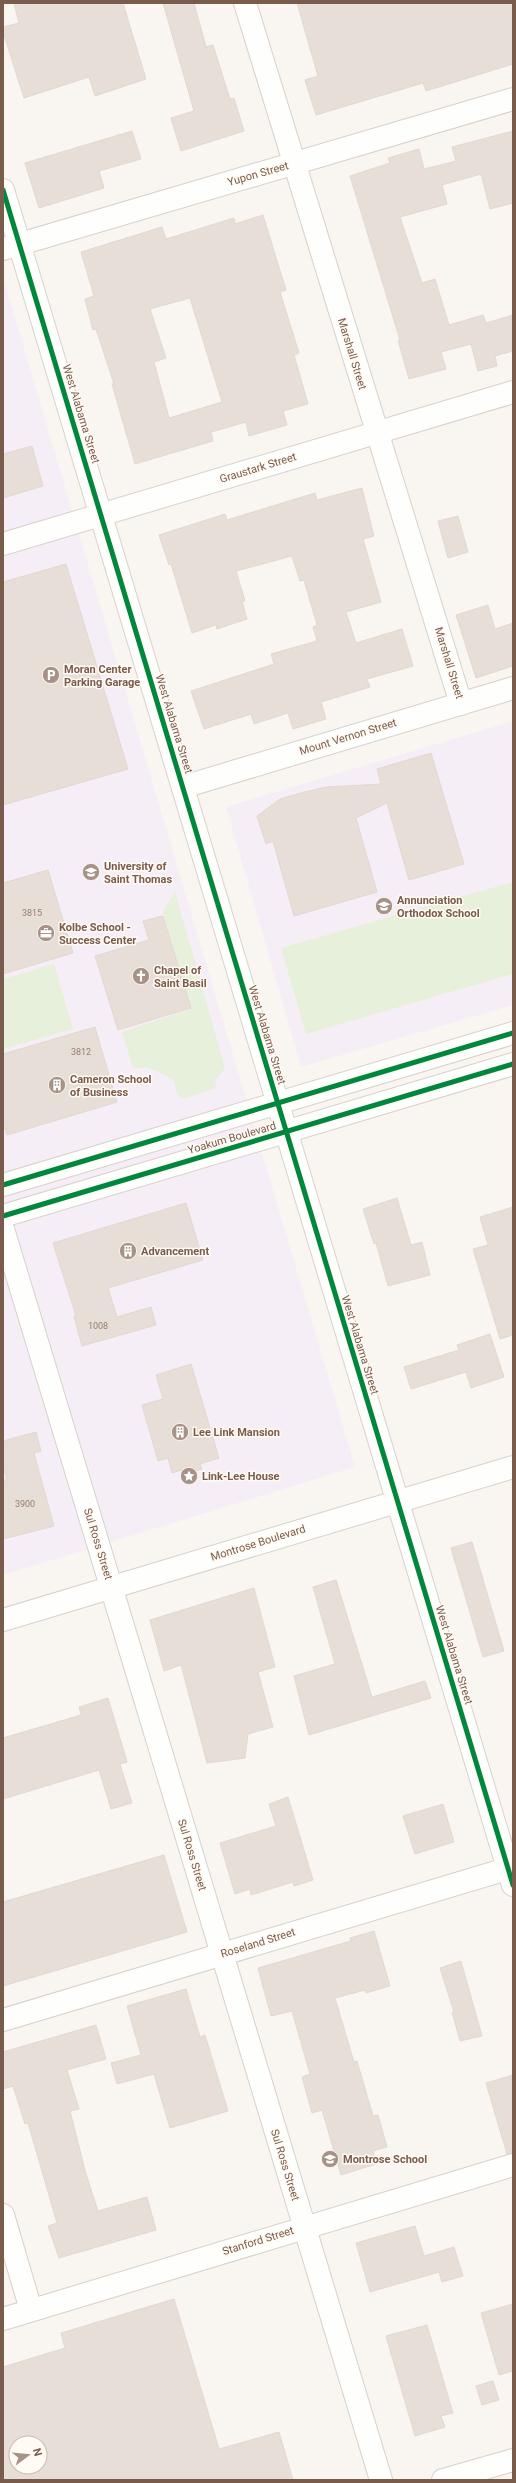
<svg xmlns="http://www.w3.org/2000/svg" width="516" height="2483" font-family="Roboto,sans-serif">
<rect width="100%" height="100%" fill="#f9f5f0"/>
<g fill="#f6eef6">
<path d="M3 277 355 1467 3 1575Z"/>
<path d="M513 721V1005L301 1067 226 807Z"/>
</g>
<g fill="#e7f0db">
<path d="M513 882V974L306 1034 281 948Z"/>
<path d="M175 892 225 1068 215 1081 216 1088 183 1099 178 1095 173 1080C159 1071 149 1066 133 1068L122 1032 191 1009 163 912Z"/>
<path d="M54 964 73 1029 3 1049V979Z"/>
</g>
<g fill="#e6ded7" stroke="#e2d8d2" fill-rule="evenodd">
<path d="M14 3H123L146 79 95 96 89 77 24 98 3 32V27L19 23Z"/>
<path d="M163 3H194L206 47 213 45 230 99 234 98 244 131 181 151 171 118 194 111Z"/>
<path d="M297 3H513V64L426 91 423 83 316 115 305 80 318 76Z"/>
<path d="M132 131 141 159 99 171 104 188 39 208 25 163Z"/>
<path d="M513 131V203L490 209 481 174 442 185 447 204 400 217 422 283 435 279 449 325 483 315 486 323 513 315V351L495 356 497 366 478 371 471 344 441 352 446 369 409 379 398 340H400L350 176 390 163 388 158 419 149 424 169 456 161 452 147Z"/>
<path d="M263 215 286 290 280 292 299 353 294 355 308 404 283 411 287 425 249 436 246 422 211 432 213 441 135 464 112 384H114L96 329 93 330 85 299 94 296 81 252 162 227 166 239 234 218 235 224ZM190 298 222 402 169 418 154 362 166 358 150 309Z"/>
<path d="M32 446 43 486 3 498V454Z"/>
<path d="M362 488 374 536 363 539 381 602 346 612 356 643 402 629 413 666 367 679 370 687 321 702 326 719 293 729 288 713 254 724 251 714 204 729 191 691 274 664 271 654 317 641 313 627 317 625 304 580 300 581 292 556 236 571 245 601H242L247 619 217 629 216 625 192 633 171 564 169 565 159 535 225 514 227 520 315 493 317 500Z"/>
<path d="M458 516 468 552 448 558 438 521Z"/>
<path d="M66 564 128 769 3 805V582Z"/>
<path d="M488 605 495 629 513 623V666L476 678 456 615Z"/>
<path d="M431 753 464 864 409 880 387 803 356 818 377 892 294 916 273 841 266 844 257 816 280 799 301 793 326 787 381 784 377 769Z"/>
<path d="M48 870 73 953 3 974V883Z"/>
<path d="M163 916 191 1008 118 1030 95 956 149 940 143 921Z"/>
<path d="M95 1027 117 1102 7 1135 3 1122V1054Z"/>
<path d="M397 1198 411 1245 422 1242 430 1275 388 1286 376 1243 374 1244 363 1209Z"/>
<path d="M186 1203 203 1260 108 1288 117 1317 151 1307 156 1325 82 1346 74 1316H76L53 1243Z"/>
<path d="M513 1207V1335L500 1339 473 1249 488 1245 480 1217Z"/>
<path d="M490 1334 504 1377 471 1388 466 1372 411 1389 404 1367 459 1350 457 1345Z"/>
<path d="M191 1364 219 1458 200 1464 202 1469 183 1475 181 1470 172 1473 168 1458 158 1461 142 1405 163 1399 156 1375Z"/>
<path d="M36 1432 41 1451 34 1453 54 1526 3 1539V1481L7 1479 3 1467V1441Z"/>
<path d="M472 1542 504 1651 483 1657 451 1548Z"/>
<path d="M336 1580 372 1697 425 1681 431 1698 309 1735 294 1676 335 1664 313 1587Z"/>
<path d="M254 1588 275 1667 258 1672 273 1727 248 1734 245 1758 207 1763 181 1665 164 1671 150 1620Z"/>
<path d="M108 1698 127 1762 120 1764 132 1803 111 1809 99 1770 3 1799V1738L81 1715 79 1707Z"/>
<path d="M288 1797 313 1880 294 1886 293 1882 251 1895 250 1889 235 1894 220 1843 276 1826 269 1804Z"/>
<path d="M443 1804 454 1842 415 1854 403 1816Z"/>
<path d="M164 1855 187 1932 3 1986V1902Z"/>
<path d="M374 1931 390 1986 366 1993 365 1990 335 1998 354 2062 357 2061 373 2116 378 2115 387 2147 373 2151 376 2164 341 2175 322 2110 312 2113 302 2077 310 2074 292 2011 271 2016 258 1968 351 1941 350 1938Z"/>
<path d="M461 1961 482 2036 460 2041 452 2012H454L440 1968Z"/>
<path d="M186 1989 200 2037 205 2035 228 2111 170 2128 154 2074 117 2084 111 2063 141 2055 127 2006Z"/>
<path d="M96 2025 106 2059 67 2070 79 2109 70 2111 86 2174 98 2211 147 2197 156 2230 59 2258 48 2226 57 2223 28 2123 25 2124 13 2086 3 2089V2052Z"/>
<path d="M513 2075V2153L507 2154 486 2083Z"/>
<path d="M415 2226 424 2256 454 2247 463 2276 442 2282 439 2272 370 2292 356 2243Z"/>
<path d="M174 2299 219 2449 279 2432 293 2480H3V2367L65 2348 61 2333ZM16 2443H40V2467H16Z"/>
<path d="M513 2304V2371L499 2375 481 2313Z"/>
<path d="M427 2325 453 2413 441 2416 445 2427 415 2436 386 2336Z"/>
<path d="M493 2381 499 2400 482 2405 476 2386Z"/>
</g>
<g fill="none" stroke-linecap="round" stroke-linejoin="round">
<defs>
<g id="street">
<path d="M245 3 461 704"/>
<path d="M3 249 513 99"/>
<path d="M183 787 513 688"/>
<path d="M3 1229 381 2480"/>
<path d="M3 2020 513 1867"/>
<path d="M3 2215 31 2310"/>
<path d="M3 2319 513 2165"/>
<path d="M443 2480 513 2460"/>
</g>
<g id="secondary">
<path d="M3 190 513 1885"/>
<path d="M3 544 513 392"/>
<path d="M3 1185 513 1033"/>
<path d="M3 1216 513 1064"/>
<path d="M3 1620 513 1467"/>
</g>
</defs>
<use href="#street" stroke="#d7d1cb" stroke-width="24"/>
<use href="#secondary" stroke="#d9d2cb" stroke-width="24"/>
<use href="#street" stroke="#fefefd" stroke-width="22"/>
<use href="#secondary" stroke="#fefefd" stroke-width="22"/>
<defs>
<g id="cycleway">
<path d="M3 190 513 1885"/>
<path d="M3 1185 513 1033"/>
<path d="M3 1216 513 1064"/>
</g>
</defs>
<use href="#cycleway" stroke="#fffaf3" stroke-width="8"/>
<use href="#cycleway" stroke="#00873e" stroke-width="5"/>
</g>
<defs>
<symbol id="parking-disc" viewBox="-11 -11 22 22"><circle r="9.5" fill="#a69286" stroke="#fffaf3"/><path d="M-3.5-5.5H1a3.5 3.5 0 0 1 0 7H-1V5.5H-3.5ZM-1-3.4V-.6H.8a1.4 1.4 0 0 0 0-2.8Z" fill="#fff"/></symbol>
<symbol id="university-disc" viewBox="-11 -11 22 22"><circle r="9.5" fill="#a69286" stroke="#fffaf3"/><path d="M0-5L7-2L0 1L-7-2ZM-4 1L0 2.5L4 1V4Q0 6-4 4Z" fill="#fff"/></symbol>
<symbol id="school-disc" viewBox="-11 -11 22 22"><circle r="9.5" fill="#a69286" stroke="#fffaf3"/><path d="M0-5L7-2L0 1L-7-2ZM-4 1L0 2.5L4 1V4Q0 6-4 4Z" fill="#fff"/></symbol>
<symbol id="office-disc" viewBox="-11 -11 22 22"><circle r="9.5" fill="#a69286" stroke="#fffaf3"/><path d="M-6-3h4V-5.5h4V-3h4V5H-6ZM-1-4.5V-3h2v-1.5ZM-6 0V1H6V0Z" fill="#fff"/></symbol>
<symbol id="church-disc" viewBox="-11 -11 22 22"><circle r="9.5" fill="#a69286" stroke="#fffaf3"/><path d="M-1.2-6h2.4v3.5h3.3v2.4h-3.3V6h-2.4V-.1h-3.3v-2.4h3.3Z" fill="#fff"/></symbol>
<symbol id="building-disc" viewBox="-11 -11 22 22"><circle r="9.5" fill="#a69286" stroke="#fffaf3"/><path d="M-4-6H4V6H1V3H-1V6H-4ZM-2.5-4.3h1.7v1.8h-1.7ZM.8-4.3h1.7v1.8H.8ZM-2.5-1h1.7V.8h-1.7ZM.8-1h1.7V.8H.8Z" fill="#fff"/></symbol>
<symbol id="sight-disc" viewBox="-11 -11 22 22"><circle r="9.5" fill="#a69286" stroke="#fffaf3"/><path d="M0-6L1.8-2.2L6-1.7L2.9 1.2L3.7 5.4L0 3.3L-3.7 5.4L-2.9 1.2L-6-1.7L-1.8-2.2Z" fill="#fff"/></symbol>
</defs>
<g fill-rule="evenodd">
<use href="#parking-disc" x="41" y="665" width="20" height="20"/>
<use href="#university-disc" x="81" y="862" width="20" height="20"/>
<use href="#school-disc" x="374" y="896" width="20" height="20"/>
<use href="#office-disc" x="36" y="923" width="20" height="20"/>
<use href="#church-disc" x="131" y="966" width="20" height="20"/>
<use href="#building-disc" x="47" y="1075" width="20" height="20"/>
<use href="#building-disc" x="118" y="1241" width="20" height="20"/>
<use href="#building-disc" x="170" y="1422" width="20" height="20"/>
<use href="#sight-disc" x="179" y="1466" width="20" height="20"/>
<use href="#school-disc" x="320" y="2149" width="20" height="20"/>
</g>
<g text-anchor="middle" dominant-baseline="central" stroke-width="3" stroke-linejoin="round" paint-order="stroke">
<g font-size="9" fill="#977e72">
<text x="32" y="913">3815</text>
<text x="81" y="1052">3812</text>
<text x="98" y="1326">1008</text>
<text x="25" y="1504">3900</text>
</g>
<g font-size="11" fill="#7a5c4d" stroke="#fffaf3">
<text transform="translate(258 174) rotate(-16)">Yupon Street</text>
<text transform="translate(352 354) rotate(73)">Marshall Street</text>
<text transform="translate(81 414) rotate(73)">West Alabama Street</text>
<text transform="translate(258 468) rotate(-17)">Graustark Street</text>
<text transform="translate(449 663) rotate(73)">Marshall Street</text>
<text transform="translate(174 724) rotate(73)">West Alabama Street</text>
<text transform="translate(348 737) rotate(-17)">Mount Vernon Street</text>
<text transform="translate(267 1035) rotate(73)">West Alabama Street</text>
<text transform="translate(232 1138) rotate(-16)">Yoakum Boulevard</text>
<text transform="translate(360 1345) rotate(73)">West Alabama Street</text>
<text transform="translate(258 1543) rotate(-17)">Montrose Boulevard</text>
<text transform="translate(98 1544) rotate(73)">Sul Ross Street</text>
<text transform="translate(454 1655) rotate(73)">West Alabama Street</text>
<text transform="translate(192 1855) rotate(73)">Sul Ross Street</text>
<text transform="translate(258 1943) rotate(-17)">Roseland Street</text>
<text transform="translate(285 2165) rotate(73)">Sul Ross Street</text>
<text transform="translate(258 2241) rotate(-17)">Stanford Street</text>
</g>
<g font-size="11" font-weight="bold" fill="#7a5c4d" stroke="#fffaf3" text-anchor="start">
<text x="64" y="669">Moran Center<tspan x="64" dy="13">Parking Garage</tspan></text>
<text x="104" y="866">University of<tspan x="104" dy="13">Saint Thomas</tspan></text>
<text x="397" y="900">Annunciation<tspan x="397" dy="13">Orthodox School</tspan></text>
<text x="59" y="927">Kolbe School -<tspan x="59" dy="13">Success Center</tspan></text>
<text x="154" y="970">Chapel of<tspan x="154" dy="13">Saint Basil</tspan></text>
<text x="70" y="1079">Cameron School<tspan x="70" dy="13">of Business</tspan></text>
<text x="141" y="1251">Advancement</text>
<text x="193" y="1432">Lee Link Mansion</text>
<text x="202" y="1476">Link-Lee House</text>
<text x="343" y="2159">Montrose School</text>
</g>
</g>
<rect width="516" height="2483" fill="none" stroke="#7a5c4d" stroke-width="8"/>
<g transform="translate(28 2455) rotate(74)"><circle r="19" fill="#fffaf3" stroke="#cabbb1"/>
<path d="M0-3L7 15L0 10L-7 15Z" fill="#a69286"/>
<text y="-6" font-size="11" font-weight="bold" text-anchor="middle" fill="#7a5c4d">N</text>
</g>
</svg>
